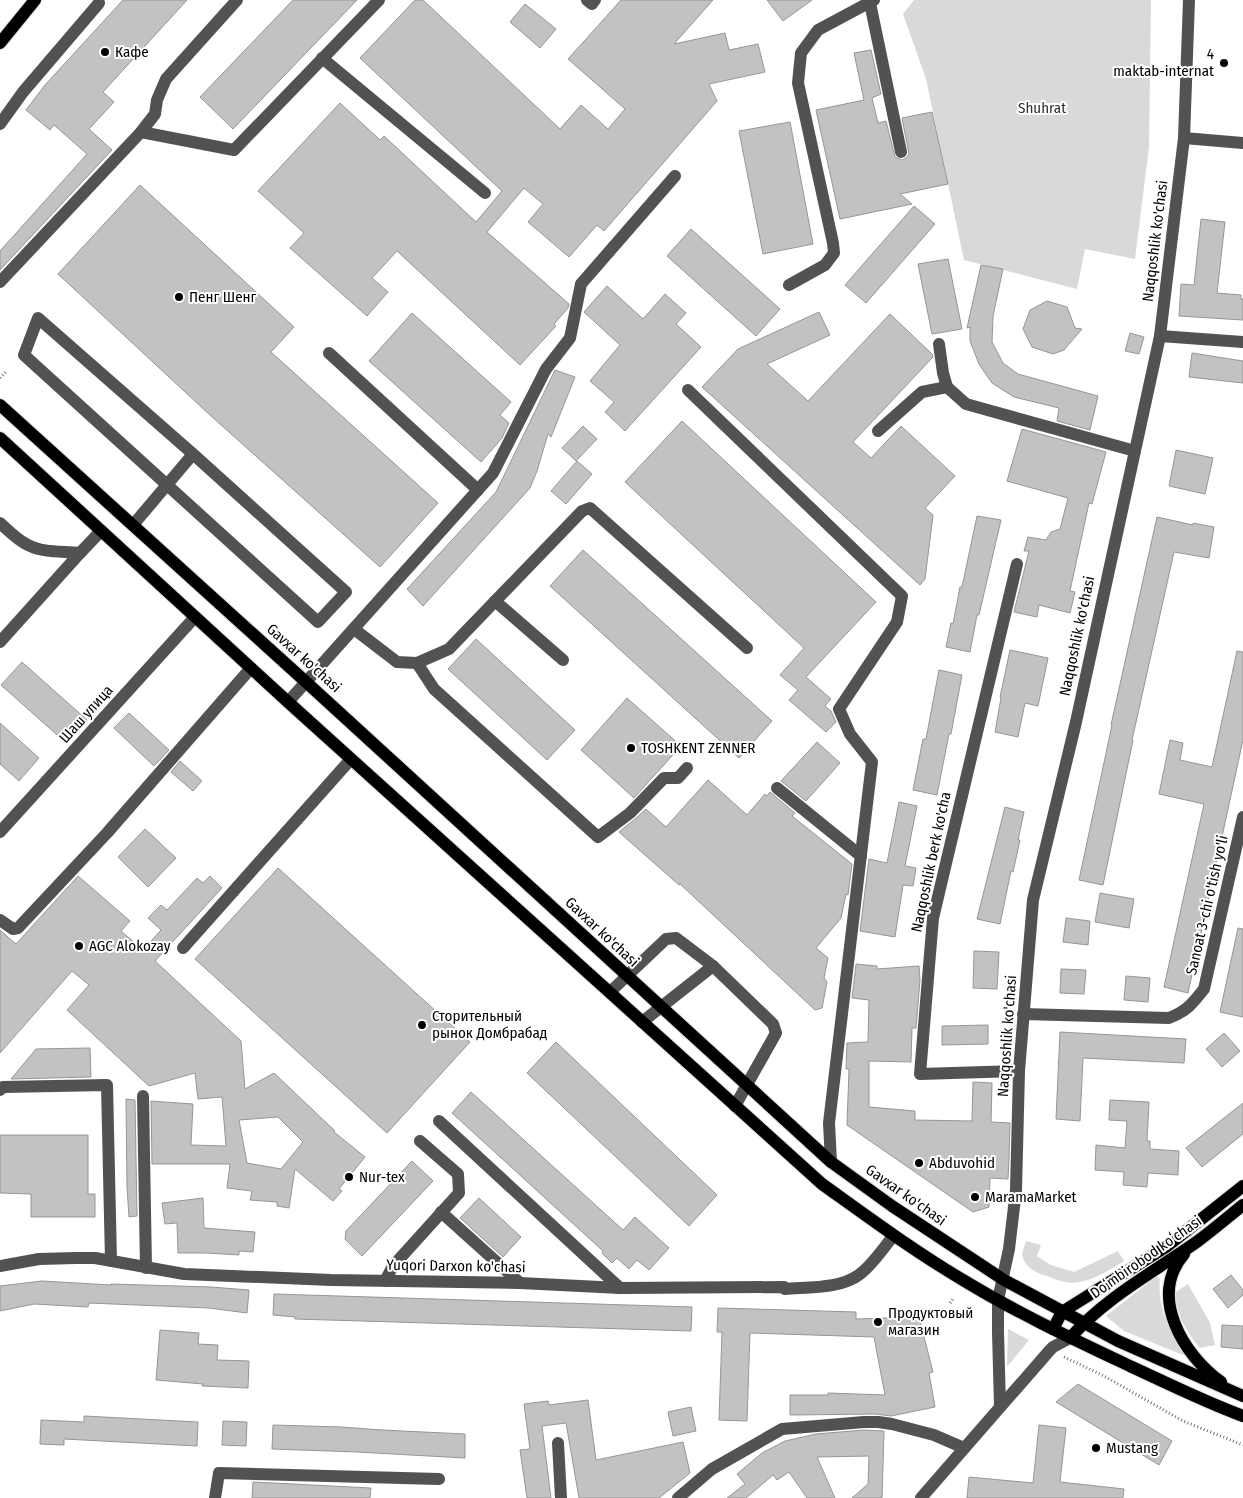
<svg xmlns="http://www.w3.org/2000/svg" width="1243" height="1498" font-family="'Fira Sans Condensed',sans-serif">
<rect width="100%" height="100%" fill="#fff"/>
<g fill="#d9d9d9">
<path d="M914 0H1151L1149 147 1135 259 1085 249 1077 289 964 260 926 79 903 14Z"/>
<path d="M1026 1241 1041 1245 1037 1256 1051 1265 1074 1272 1118 1251 1124 1261C1108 1271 1085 1286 1066 1282 1058 1281 1051 1277 1043 1275 1033 1271 1024 1266 1022 1254Z"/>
<path d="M1157 1276 1160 1279C1157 1307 1169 1330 1184 1353L1183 1355 1124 1331 1106 1316Z"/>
<path d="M1188 1284 1210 1323 1215 1345 1200 1348C1187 1333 1175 1313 1176 1292Z"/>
<path d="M1008 1329 1029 1340 1007 1367Z"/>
</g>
<g fill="#c2c2c2" stroke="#969696" fill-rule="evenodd">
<path d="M123 0H187L103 92 114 102 89 129 112 150 0 270V251L87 154 54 125 50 130 26 110 45 85Z"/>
<path d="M293 0H357L233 129 200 97Z"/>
<path d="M415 0H423L560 129 581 105 608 129 625 109 568 59 621 0H713L674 44 725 33 729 50 758 44 765 72 709 84 717 101 604 231 597 225 569 257 528 222 543 204 524 188 487 232 569 304 568 308 554 324 556 326 520 365 397 251 372 278 388 292 367 316 290 248 304 233 258 191 340 103 380 140 384 136 476 222 502 191 360 58Z"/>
<path d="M767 0H812L783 21Z"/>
<path d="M525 4 556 29 540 48 510 22Z"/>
<path d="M871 50 881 94 872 98 878 123 886 121 895 157 902 160 906 158 909 154 902 118 932 112 948 184 900 194 912 204 840 219 816 110 864 100 854 53Z"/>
<path d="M790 122 813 244 763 254 739 131Z"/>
<path d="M140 185 294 327 271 352 438 503 380 567 211 416 58 274Z"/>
<path d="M914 206 935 224 866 303 845 285Z"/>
<path d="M1201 219 1225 222 1217 293 1241 295V299H1243V320L1179 316 1181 284 1194 285Z"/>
<path d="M691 229 780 309 756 336 667 256Z"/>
<path d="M948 259 962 329 932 334 918 264Z"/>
<path d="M981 265 1003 269 993 316 992 342 1003 363 1018 374 1098 396 1090 430 1057 421 1059 408 1014 397 992 383 979 364 970 341V327L967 328Z"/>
<path d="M607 286 643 319 665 294 686 313 676 324 701 347 625 431 605 412 614 402 590 381 620 345 584 312Z"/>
<path d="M1047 301 1067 307 1075 328 1082 329 1064 350 1053 354 1032 347 1023 329 1030 310Z"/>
<path d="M819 312 830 335 767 364 808 401 890 314 932 354 933 357 853 442 871 458 901 426 955 476 925 508 933 515 925 579 920 585 702 387 738 349Z"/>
<path d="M412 313 511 402 500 415 509 423 502 438 481 462 369 361Z"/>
<path d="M1130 333 1144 337 1139 354 1125 351Z"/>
<path d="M1192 353 1243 361V383L1189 377Z"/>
<path d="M555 370 575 377 551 437 548 434 537 471 530 488 423 606 407 589 496 492Z"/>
<path d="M682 421 876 602 806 677 831 699 825 706 831 711 836 722 826 732 789 700 798 690 780 675 804 648 625 482Z"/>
<path d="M583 426 597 439 576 461 562 448Z"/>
<path d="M1022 429 1106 452 1092 504 1089 503 1070 591 1075 592 1070 613 1039 605 1037 617 1014 612 1029 551H1024L1028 537 1046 540 1051 532 1060 529 1068 498 1007 481Z"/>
<path d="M1176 450 1213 458 1205 494 1169 486Z"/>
<path d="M577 461 592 474 566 504 551 491Z"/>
<path d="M977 516 1001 520 979 615H977L970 652 946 647 951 623 953 624 960 587H962Z"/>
<path d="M1157 517 1193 525V523L1214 527 1209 558 1174 552 1132 740H1133L1103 885 1079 880 1112 725H1111Z"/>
<path d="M583 550 772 721 739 758 550 586Z"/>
<path d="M476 639 575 730 547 760 448 669Z"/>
<path d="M1010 650 1048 658 1038 706 1025 703 1018 737 995 732 1001 698 1000 697Z"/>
<path d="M1237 651 1243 652V740L1188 993 1164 987 1204 804 1159 794 1170 740 1183 743 1180 760 1212 767Z"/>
<path d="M22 662 87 720 66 743 1 685Z"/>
<path d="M939 670 962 675 951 734H949L937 795 913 790 923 739H926Z"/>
<path d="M627 698 681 746 634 798 581 750Z"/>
<path d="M129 713 169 750 154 766 114 728Z"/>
<path d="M0 723 39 758 19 781 0 764Z"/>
<path d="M817 742 840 763 806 801 781 781Z"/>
<path d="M180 761 202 781 193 791 171 772Z"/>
<path d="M708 780 747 815 765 794 767 796 770 792 795 813 792 816 852 864 848 895 846 894 841 918 816 948 828 958 824 978 827 982 822 1008 815 1010 680 884 679 885 619 832 635 819 646 809 666 827Z"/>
<path d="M899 802 917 806 905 866 916 868 913 886 903 885 895 937 860 931 869 859 887 863Z"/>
<path d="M1005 807 1024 812 1018 840H1020L1013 872 1011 871 1000 924 977 919Z"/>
<path d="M145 829 176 858 148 887 118 857Z"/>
<path d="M278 868 470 1042 387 1133 195 959Z"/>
<path d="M78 876 130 921 121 931 143 950 161 930 148 918 161 905 167 910 197 878 203 883 210 876 222 888 155 961 241 1041 245 1089 274 1073 335 1131 334 1132 365 1157 339 1189 342 1191 333 1201 295 1169 289 1208 277 1206V1202L250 1200 252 1191 227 1188 230 1164H152L151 1101 193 1104 191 1145 226 1146 222 1097 198 1099 195 1073 149 1086 67 1010 89 985 72 971 0 1053V930L16 944ZM278 1117 303 1142 281 1169 247 1163 239 1120Z"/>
<path d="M1100 893 1134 899 1129 928 1095 922Z"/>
<path d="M1066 918 1090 921 1088 945 1063 942Z"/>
<path d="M1238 928 1243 929V1017L1220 1012Z"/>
<path d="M974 951 999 952 997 989 973 988Z"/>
<path d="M856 964 877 966V969L919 966 920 980 916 1028H912L911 1062 869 1061V1107L915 1111V1120L972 1121 973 1082 992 1083 991 1122 1010 1123 1009 1159 1008 1179 990 1178 989 1207 973 1212 847 1125 849 1069H846L847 1043 868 1042 869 1000 852 998Z"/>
<path d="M1061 969 1086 970 1084 994 1060 993Z"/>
<path d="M1126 976 1150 978 1148 1002 1124 1000Z"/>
<path d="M988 1025V1044L942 1045V1026Z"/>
<path d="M1060 1032 1186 1039 1184 1063 1083 1058 1080 1121 1056 1119Z"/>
<path d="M1224 1033 1240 1051 1222 1067 1206 1049Z"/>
<path d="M556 1042 717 1195 689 1226 527 1073Z"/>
<path d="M90 1048 91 1077 11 1079 36 1049Z"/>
<path d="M471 1092 623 1230 635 1217 669 1248 649 1270 637 1260 629 1269 617 1258 612 1263 602 1253 603 1251 452 1113Z"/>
<path d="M126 1099 135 1100 137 1216 129 1217 127 1187Z"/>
<path d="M1110 1100 1149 1102 1147 1141H1150V1149L1179 1151 1178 1175 1148 1173 1147 1187 1123 1185 1124 1172 1095 1170 1096 1145 1125 1148 1127 1121 1109 1120Z"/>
<path d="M1243 1103V1134L1202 1167 1186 1148Z"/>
<path d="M0 1135H88V1194H95V1217H31V1194L0 1193Z"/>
<path d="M412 1161 433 1181 362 1256 345 1239 346 1231Z"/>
<path d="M203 1198 204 1228 255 1232 253 1252 239 1251V1255L206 1253H178L177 1223 165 1224 162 1203Z"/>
<path d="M479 1198 521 1237 503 1257 460 1218Z"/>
<path d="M1231 1275 1243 1290V1295L1228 1308 1213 1289Z"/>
<path d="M42 1281 111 1285V1284L211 1287 249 1290 247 1313 209 1308 89 1303 88 1307 34 1304 0 1311V1286Z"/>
<path d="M274 1294 692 1307 691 1331 295 1319V1317L273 1315Z"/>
<path d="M718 1308 856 1312V1319L919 1317 933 1372 929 1373 935 1407 891 1416 875 1414 790 1415V1395H828V1393L885 1395 874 1337 750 1333 747 1421 719 1420 722 1332H717Z"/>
<path d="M1222 1325 1243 1326V1349L1221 1347Z"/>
<path d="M160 1330 199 1333 198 1344 218 1345 217 1360 249 1361 248 1388 202 1386 203 1384 156 1380Z"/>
<path d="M1078 1384 1172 1441 1159 1465 1056 1402Z"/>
<path d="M588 1400 596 1460 683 1442 690 1473 659 1498H579L566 1423 542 1426 551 1498H527L520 1450 530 1449 524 1404 548 1401 549 1405Z"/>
<path d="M691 1407 696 1431 673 1436 668 1412Z"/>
<path d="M84 1416 198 1422 197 1446 64 1439V1445L40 1444 41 1420 84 1422Z"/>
<path d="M223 1421 247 1422 246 1446 222 1445Z"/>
<path d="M273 1425 341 1427 382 1430 465 1434V1458L357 1452 272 1449Z"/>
<path d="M1039 1425 1066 1428 1060 1482 1124 1489 1123 1498H967L969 1477 1033 1483Z"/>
<path d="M864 1430 884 1431 882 1498H852L868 1484 869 1456 817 1457 835 1498H807L789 1472 777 1480 773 1475 746 1498H727L745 1484 737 1474 762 1453 785 1441 816 1434Z"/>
<path d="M253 1482 371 1488 370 1498H252Z"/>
</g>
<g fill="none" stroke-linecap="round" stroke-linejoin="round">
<defs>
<g id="major">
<path d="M0 43 35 0"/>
<path d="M0 405 306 682 831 1162 892 1206 1004 1280 1118 1341 1243 1396"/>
<path d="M0 438 288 702 822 1184C868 1217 914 1251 963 1280 1017 1313 1075 1340 1132 1367 1169 1384 1205 1402 1243 1416"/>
<path d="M1184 1254C1148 1296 1183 1355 1221 1382"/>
<path d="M1053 1329 1062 1312 1166 1247 1243 1186"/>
<path d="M1070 1338C1106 1297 1154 1272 1198 1241 1213 1230 1228 1217 1243 1205"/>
</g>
</defs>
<use href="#major" stroke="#dbdbdb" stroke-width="14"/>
<g stroke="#747474" stroke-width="3" stroke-dasharray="1 2.5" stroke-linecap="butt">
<path d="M0 378 7 371"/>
<path d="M950 1303 953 1299"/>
<path d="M1064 1357 1104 1376 1183 1421 1243 1445"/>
</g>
<g stroke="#525252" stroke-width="12">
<path d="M587 0 592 4 595 0"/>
<path d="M870 3 901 152"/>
<path d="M322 58 485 193"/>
<path d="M0 124 23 92 99 3"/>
<path d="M141 132 155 114 157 100 166 79 237 0"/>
<path d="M1184 138 1243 143"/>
<path d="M0 282 141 132 234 150 379 0"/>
<path d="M789 285 825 265 834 253 833 243 798 83 801 53 818 30 874 0"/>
<path d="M1160 336 1243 342"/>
<path d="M939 344 943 373 947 387"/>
<path d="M329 353 478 490"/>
<path d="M688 390 902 596 897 622 839 709 850 734 872 762 829 1123 831 1162"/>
<path d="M878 431 922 392 947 387 966 404 1135 451"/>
<path d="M0 523C9 531 17 540 28 545 43 553 63 551 80 553L101 531"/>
<path d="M133 525C153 501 173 478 193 454L346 592 318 622 24 355 38 318 193 454"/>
<path d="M1017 564 933 918 920 1074 1019 1071"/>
<path d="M495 601 563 660"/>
<path d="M354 629 397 662 417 663 449 649 582 511 590 508 747 648"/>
<path d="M0 642 80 553"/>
<path d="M417 663 434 689 598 837 630 813 664 778H678L687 768"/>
<path d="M288 702 493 473 546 369 570 338 581 284 675 176"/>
<path d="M777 788 861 856"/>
<path d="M0 832 195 617"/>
<path d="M0 920 13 929 18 928 107 833 251 668"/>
<path d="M183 948 351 759"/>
<path d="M610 992 666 939 676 938 713 966 773 1024 776 1033 735 1106"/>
<path d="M1023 1014 1169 1018C1187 1011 1193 1003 1204 989L1243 817"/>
<path d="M642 1022 713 966"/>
<path d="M0 1090 3 1087 107 1085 111 1261"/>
<path d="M143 1096 146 1268"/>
<path d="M439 1121 620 1288"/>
<path d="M441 1212 520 1283"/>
<path d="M0 1266 39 1259 76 1258H95L184 1274 331 1280 520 1283 620 1288 784 1287 785 1289C809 1287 841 1289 860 1274 873 1264 883 1249 893 1236"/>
<path d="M385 1281 393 1266 459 1193 458 1174 420 1141"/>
<path d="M1000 1406 998 1332V1300L1009 1249 1016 1190 1019 1071 1033 900 1076 722 1160 336 1184 138 1189 0"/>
<path d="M558 1443 561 1498"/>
<path d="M215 1498 219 1473 439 1479"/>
<path d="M678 1498 712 1469 782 1429 864 1422H878L892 1424 934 1435 964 1448"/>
<path d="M921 1498 1050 1350 1053 1347 1070 1338"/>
</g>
<use href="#major" stroke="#000" stroke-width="12"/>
</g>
<g fill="#000" stroke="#fff" stroke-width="2">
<circle cx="105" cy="52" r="5"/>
<circle cx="1224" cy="63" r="5"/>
<circle cx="179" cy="297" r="5"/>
<circle cx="631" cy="748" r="5"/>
<circle cx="79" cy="946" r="5"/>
<circle cx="422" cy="1025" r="5"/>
<circle cx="919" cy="1163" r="5"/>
<circle cx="349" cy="1177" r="5"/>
<circle cx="975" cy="1197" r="5"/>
<circle cx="878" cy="1322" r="5"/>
<circle cx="1096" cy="1448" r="5"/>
</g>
<g text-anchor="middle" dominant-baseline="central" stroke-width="4" stroke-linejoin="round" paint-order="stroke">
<g font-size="15" fill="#000" stroke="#fff" text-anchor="start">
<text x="115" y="52">Кафе</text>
<text x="1214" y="54" text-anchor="end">4<tspan x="1214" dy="17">maktab-internat</tspan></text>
<text x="189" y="297">Пенг Шенг</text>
<text x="641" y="748">TOSHKENT ZENNER</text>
<text x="89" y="946">AGC Alokozay</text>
<text x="432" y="1016">Сторительный<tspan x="432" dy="17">рынок Домбрабад</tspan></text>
<text x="929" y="1163">Abduvohid</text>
<text x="359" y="1177">Nur-tex</text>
<text x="985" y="1197">MaramaMarket</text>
<text x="888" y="1313">Продуктовый<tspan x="888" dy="17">магазин</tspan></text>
<text x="1106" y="1448">Mustang</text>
</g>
<g font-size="15" fill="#303030" stroke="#fff">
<text x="1042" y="108">Shuhrat</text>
</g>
<g font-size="15" fill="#000" stroke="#fff">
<text transform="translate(1155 241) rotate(-83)">Naqqoshlik ko'chasi</text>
<text transform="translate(1077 636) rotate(-78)">Naqqoshlik ko'chasi</text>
<text transform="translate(304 658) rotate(42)">Gavxar ko'chasi</text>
<text transform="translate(86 714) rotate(-48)">Шаш улица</text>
<text transform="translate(931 862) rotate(-78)">Naqqoshlik berk ko'cha</text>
<text transform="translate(1207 905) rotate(-77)">Sanoat 3-chi o'tish yo'li</text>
<text transform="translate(602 932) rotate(43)">Gavxar ko'chasi</text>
<text transform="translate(1007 1036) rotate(-86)">Naqqoshlik ko'chasi</text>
<text transform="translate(906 1195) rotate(35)">Gavxar ko'chasi</text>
<text transform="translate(1146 1257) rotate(-35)">Doʻmbirobod koʻchasi</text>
<text transform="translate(456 1266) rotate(1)">Yuqori Darxon ko'chasi</text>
</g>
</g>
</svg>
